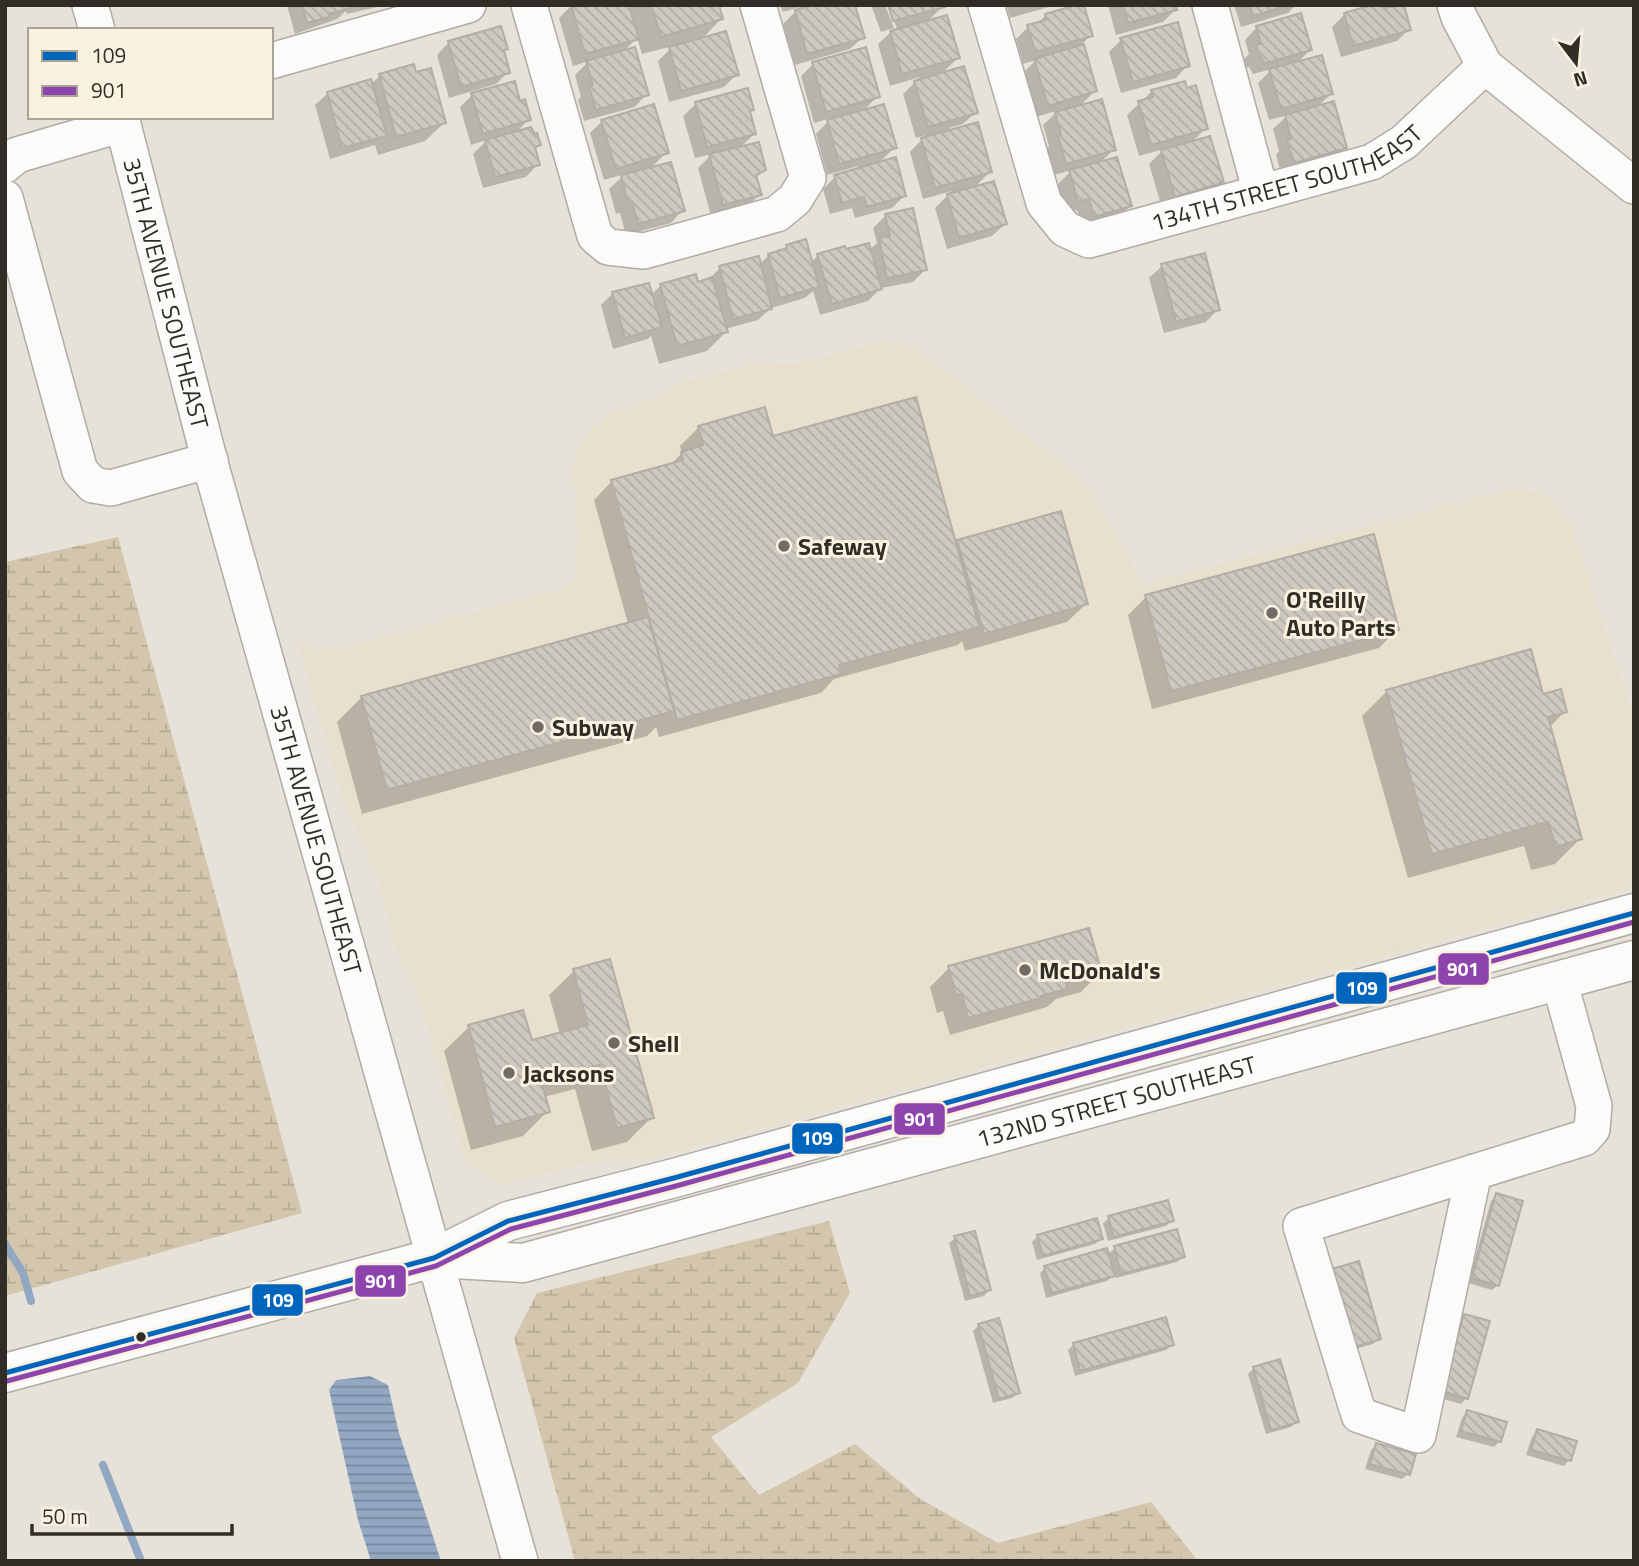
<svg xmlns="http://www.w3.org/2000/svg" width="1639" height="1566" font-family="'Titillium Web',sans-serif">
<defs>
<pattern id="wetland-marsh" width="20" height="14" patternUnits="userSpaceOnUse" patternTransform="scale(1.75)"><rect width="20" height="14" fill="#d3c6ac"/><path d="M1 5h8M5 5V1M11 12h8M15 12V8" fill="none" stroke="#b5aa94"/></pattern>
<pattern id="water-rules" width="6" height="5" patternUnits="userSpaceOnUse" patternTransform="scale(1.75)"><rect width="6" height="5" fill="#92a7c2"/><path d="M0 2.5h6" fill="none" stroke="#78889d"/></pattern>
<pattern id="building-back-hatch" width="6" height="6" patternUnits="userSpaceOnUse" patternTransform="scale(1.75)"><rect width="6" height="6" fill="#cdc9c1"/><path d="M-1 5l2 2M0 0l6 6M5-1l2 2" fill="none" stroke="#b0ada6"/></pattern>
</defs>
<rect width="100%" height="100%" fill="#e7e2d9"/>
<path fill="#e8dfcd" d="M887 341 917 350 1066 467 1090 490 1143 584 1514 489 1545 495 1558 507 1571 525 1634 717V887L652 1158 583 1163 501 1185 465 1161 420 998 398 954 379 880 340 791 298 644 336 650 562 589 574 578 579 538 573 470 578 451 589 432 606 417 620 410 655 399 686 381 750 365 799 364Z"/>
<g fill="url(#wetland-marsh)">
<path d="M118 537 302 1213 5 1296V562Z"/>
<path d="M829 1221 850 1293 798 1383 711 1437 759 1495 855 1444 919 1498 998 1543 1151 1502 1198 1561H575L514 1338 537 1293Z"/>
</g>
<path fill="url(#water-rules)" d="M370 1376 388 1385 399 1433 441 1561H371L358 1520 329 1390 336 1380Z"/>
<g fill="#0003">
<path d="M287 5H386L347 14 346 11 337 19 295 34Z"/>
<path d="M632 5H717L721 19 700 41 737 74 724 87 669 102 658 61 673 46 642 54 637 38 623 52 647 94 635 107 584 121 578 100 581 97 575 75 589 61 573 66 559 18 571 6 628 9Z"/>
<path d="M780 5H854L863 37 850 49 795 65 783 24 800 7 783 12Z"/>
<path d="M871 5H885L894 28 881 32Z"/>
<path d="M889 5 943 6 927 22 958 58 941 74 976 112 963 124 949 128 990 172 974 188 1005 224 992 236 947 249 935 208 952 191 923 199 910 152 926 135 916 138 903 94 920 77 890 86 878 44 894 29H897Z"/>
<path d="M1006 5H1056L1010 18Z"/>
<path d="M1108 5H1174L1175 10 1163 22 1116 35Z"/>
<path d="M1234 5H1296L1288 13 1241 27Z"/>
<path d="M1379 5 1383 10 1402 5 1409 29 1397 41 1341 57 1332 27 1344 15Z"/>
<path d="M1046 15 1091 35 1082 44 1095 91 1079 107 1114 149 1100 163 1130 206 1118 218 1082 228 1077 210 1066 213 1058 184 1072 170 1054 175 1047 149 1049 146 1043 125 1059 110 1036 117 1023 73 1036 60 1023 64 1016 39 1028 27 1037 24Z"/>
<path d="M1257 27 1310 50 1296 64 1331 94 1316 108 1345 147 1333 160 1281 174 1276 154 1279 151 1273 129 1288 115 1269 120 1258 83 1272 69 1253 74 1249 67 1247 68 1244 59 1249 54 1245 40Z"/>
<path d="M1121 40 1188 65 1176 78 1121 93 1109 52Z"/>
<path d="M449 42 506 48 503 52 508 72 496 84 449 98 437 55Z"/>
<path d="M813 64 878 96 862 112 895 147 878 164 905 195 892 208 855 218 852 208 830 214 823 189 835 177 859 170 858 166 827 175 816 134 831 118 814 123 801 76Z"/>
<path d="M380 76 444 123 425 141 378 155 375 145 330 159 315 105 328 93 371 84Z"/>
<path d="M1152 91 1206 128 1191 143 1222 182 1210 194 1162 208 1149 164 1164 149 1139 156 1127 115Z"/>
<path d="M472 95 519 103 529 119 516 133 539 145 534 150 538 164 526 177 483 188 473 154 487 140 471 145 460 107Z"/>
<path d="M696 104 752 110 749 113 754 134 739 149 764 170 755 179 760 194 748 206 711 216 698 168 712 154 695 158 683 116Z"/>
<path d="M602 121 667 152 650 169 683 210 671 223 626 235 620 213 616 214 609 189 625 174 604 180 590 133Z"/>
<path d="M886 215 925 270 913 282 881 288 868 301 820 315 813 291 805 298 771 308 758 320 725 329 726 332 707 351 659 364 651 336 648 339 613 349 601 305 613 293 651 295 661 285 697 284 707 281 720 268 759 265 769 255 782 252 787 246 811 263 818 255 869 250 877 243 873 228Z"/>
<path d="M1162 266 1218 309 1206 322 1164 333 1149 278Z"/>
<path d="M698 428 771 438 955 545 958 541 1086 604 1067 622 965 651 962 641 958 645 834 679 821 693 659 737 656 727 647 736 362 814 337 722 362 697 628 624 594 500 612 481 669 466 682 453 680 446Z"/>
<path d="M1146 597 1397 630 1379 648 1152 709 1128 615Z"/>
<path d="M1387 691 1542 697 1565 711 1549 728 1580 839 1555 864 1531 870 1524 846 1408 878 1362 716Z"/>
<path d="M949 968 1100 973 1081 992 1056 999 1047 1007 950 1035 943 1011 937 1013 930 987Z"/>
<path d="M574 971 652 1117 627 1142 592 1151 575 1089 544 1097 548 1111 523 1136 471 1150 444 1051 469 1027 530 1042 560 1034 549 995Z"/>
<path d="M1497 1195 1498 1285 1492 1290 1468 1283 1491 1201Z"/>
<path d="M1109 1218 1172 1220 1166 1226 1108 1241 1103 1223Z"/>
<path d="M1038 1236 1101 1239 1095 1244 1037 1260 1032 1242Z"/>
<path d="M955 1238 989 1290 984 1296 965 1301 949 1243Z"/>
<path d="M1115 1248 1183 1256 1177 1262 1116 1278 1115 1274 1107 1281 1046 1298 1040 1273 1045 1268 1107 1255Z"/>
<path d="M1327 1276 1379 1339 1373 1344 1348 1351Z"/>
<path d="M1464 1316 1467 1398 1461 1404 1437 1397 1458 1321Z"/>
<path d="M979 1325 1018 1393 1012 1398 993 1403 973 1331Z"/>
<path d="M1073 1345H1172L1166 1350 1075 1376 1068 1350Z"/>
<path d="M1254 1368 1297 1421 1291 1427 1266 1434 1248 1374Z"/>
<path d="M1467 1412 1499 1442 1494 1447 1456 1437 1462 1418Z"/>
<path d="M1537 1431 1569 1460 1564 1466 1526 1455 1532 1437Z"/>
<path d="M1376 1445 1408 1474 1402 1479 1365 1469 1371 1450Z"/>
</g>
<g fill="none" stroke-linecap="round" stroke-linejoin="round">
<g stroke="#92a7c2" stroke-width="8">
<path d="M5 1244 23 1273 31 1301"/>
<path d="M103 1465 141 1561"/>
</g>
</g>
<g fill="url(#building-back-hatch)" stroke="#b2aea6" stroke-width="2">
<path d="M302 5H351V8L329 14 330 17 307 23Z"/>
<path d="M571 5H629L639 39 585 54Z"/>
<path d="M651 5H719L723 19 661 37Z"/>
<path d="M813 5H855L865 38 807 54 795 10Z"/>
<path d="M888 5H944L945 7 893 21Z"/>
<path d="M1076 5H1084L1093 36 1035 52 1027 25 1046 20 1045 14Z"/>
<path d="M1123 5H1176L1177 10 1128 23Z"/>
<path d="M1250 5H1290L1253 16Z"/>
<path d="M1372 5H1383L1384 8 1404 5 1411 30 1353 46 1344 13Z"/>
<path d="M1301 13 1312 50 1266 63 1263 62 1261 56 1259 57 1256 45 1261 44 1256 26Z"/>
<path d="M947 15 960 58 902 74 890 31Z"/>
<path d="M1178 22 1190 66 1133 82 1120 38Z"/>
<path d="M501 26 508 49 504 50 510 73 461 87 448 41Z"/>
<path d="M726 31 739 75 681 91 669 47Z"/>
<path d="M1084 44 1097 91 1048 106 1034 59Z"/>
<path d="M635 47 649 95 596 110 589 86 593 85 586 61Z"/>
<path d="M866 47 880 97 826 112 812 62Z"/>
<path d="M1322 55 1333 94 1281 109 1269 69Z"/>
<path d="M414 64 416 72 431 68 446 123 396 137 379 74Z"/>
<path d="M964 66 978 113 928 127 914 81Z"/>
<path d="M371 79 387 136 342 148 327 92Z"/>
<path d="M515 81 520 101 525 99 531 120 483 134 471 93Z"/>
<path d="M1185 81 1187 88 1196 85 1208 129 1151 145 1138 101 1153 97 1151 90Z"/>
<path d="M748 88 754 110 750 111 756 134 707 147 695 102Z"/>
<path d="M1102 99 1116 150 1066 164 1058 136 1061 135 1055 112Z"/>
<path d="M1334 101 1347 148 1294 163 1287 140 1291 139 1285 115Z"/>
<path d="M654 104 669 153 616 169 601 120Z"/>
<path d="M884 104 897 148 839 164 827 120Z"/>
<path d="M978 122 992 172 935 188 921 138Z"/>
<path d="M531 127 535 134 537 133 541 145 535 147 540 165 495 177 485 140Z"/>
<path d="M1210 136 1224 182 1175 197 1161 150Z"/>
<path d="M759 142 766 170 756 175 762 195 723 205 709 154Z"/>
<path d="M896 157 906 196 867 207 864 197 842 203 834 175Z"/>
<path d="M1117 157 1132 206 1094 217 1089 199 1078 202 1069 170Z"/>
<path d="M671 162 685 211 638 224 632 202 628 203 621 175Z"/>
<path d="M994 181 1007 224 959 238 947 194Z"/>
<path d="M913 208 927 270 887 278 879 238 890 236 885 214Z"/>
<path d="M806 239 819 287 780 298 768 254 787 248 786 245Z"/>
<path d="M869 243 882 289 832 304 817 254 845 246 846 249Z"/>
<path d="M1205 253 1220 310 1176 322 1161 264Z"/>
<path d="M759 256 772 309 733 319 719 266Z"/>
<path d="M696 274 698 282 712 277 728 332 677 346 660 284Z"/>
<path d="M649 283 662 327 625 338 612 292Z"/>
<path d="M916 397 979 627 839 665 841 674 677 720 611 480 683 460 681 452 703 445 698 426 765 407 773 436Z"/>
<path d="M1061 511 1088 604 984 634 957 540Z"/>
<path d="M1374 534 1399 630 1171 691 1145 595Z"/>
<path d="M648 617 674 711 387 790 361 696Z"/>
<path d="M1531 649 1543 694 1561 689 1567 712 1548 717 1582 839 1556 847 1548 822 1432 854 1386 690Z"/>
<path d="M1089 928 1102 973 1066 983 1067 989 1041 996V998L968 1018 962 994 956 995 948 966Z"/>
<path d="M610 959 654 1118 617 1128 600 1065 541 1081 550 1112 495 1127 468 1025 523 1010 532 1040 588 1025 573 969Z"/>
<path d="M1496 1193 1523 1201 1499 1286 1472 1278Z"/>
<path d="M1168 1200 1174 1221 1114 1237 1108 1216Z"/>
<path d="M1097 1218 1103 1239 1043 1256 1037 1235Z"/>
<path d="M1177 1229 1185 1257 1121 1274 1114 1246Z"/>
<path d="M975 1231 991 1290 970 1296 954 1236Z"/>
<path d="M1107 1248 1115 1276 1052 1293 1044 1266Z"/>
<path d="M1359 1261 1381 1339 1354 1347 1332 1269Z"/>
<path d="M1464 1314 1490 1321 1468 1399 1442 1391Z"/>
<path d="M1166 1317 1174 1345 1080 1371 1073 1343Z"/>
<path d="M999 1318 1020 1393 999 1399 978 1324Z"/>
<path d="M1280 1359 1299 1422 1271 1430 1253 1367Z"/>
<path d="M1467 1410 1507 1422 1501 1442 1461 1431Z"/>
<path d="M1537 1429 1577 1441 1571 1461 1531 1450Z"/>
<path d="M1376 1443 1416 1454 1410 1475 1370 1464Z"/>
</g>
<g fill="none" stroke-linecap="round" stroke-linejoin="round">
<defs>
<g id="minor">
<path d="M90 5 97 30"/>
<path d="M529 5 595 236 608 247 644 251 777 214 795 199 808 178 758 5"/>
<path id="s1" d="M986 5 1044 203 1065 229 1089 240 1372 162 1404 142 1485 66"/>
<path d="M1210 5 1261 193"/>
<path d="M1455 5 1459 17 1485 66 1634 186"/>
<path d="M271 61 468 5"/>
<path id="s2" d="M121 117 212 470 520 1561"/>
<path d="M5 165 17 155 123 124"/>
<path d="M5 198 80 471 93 485 111 488 210 460"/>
<path d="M1474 1172 1418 1435 1359 1415 1301 1226 1584 1138 1592 1129 1594 1106 1559 980"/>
</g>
<g id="major">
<path id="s3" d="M436 1258 523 1263 1634 960"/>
<path d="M5 1373 434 1258 508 1221 674 1178 1634 913"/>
</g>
</defs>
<use href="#minor" stroke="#afaca4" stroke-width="38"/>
<use href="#major" stroke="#afaca4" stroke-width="41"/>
<use href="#minor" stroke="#fbfbf9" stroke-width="35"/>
<use href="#major" stroke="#fbfbf9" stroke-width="38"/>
<defs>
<path id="bus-1" d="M5 1373 434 1258 508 1221 674 1178 1634 913"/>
<path id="bus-2" d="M7 1381 436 1266 511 1229 676 1186 1634 922"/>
</defs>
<use href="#bus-1" stroke="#faf1e0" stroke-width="10"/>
<use href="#bus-2" stroke="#faf1e0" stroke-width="10"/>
<use href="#bus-1" stroke="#0065bd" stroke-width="5"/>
<use href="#bus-2" stroke="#8e44ad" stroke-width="5"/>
</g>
<g fill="#706c65" stroke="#faf1e0" stroke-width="2.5">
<circle cx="784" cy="546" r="7"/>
<circle cx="1272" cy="613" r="7"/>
<circle cx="538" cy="727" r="7"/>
<circle cx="1025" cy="970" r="7"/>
<circle cx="614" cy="1043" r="7"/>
<circle cx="509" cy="1073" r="7"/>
</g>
<circle fill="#302d26" stroke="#faf1e0" stroke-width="2.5" cx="141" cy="1337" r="6"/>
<g text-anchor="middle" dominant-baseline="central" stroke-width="6" stroke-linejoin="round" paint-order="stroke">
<g font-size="24" fill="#302d26" stroke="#faf1e0">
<text stroke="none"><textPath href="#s1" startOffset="474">134TH STREET SOUTHEAST</textPath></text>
<text stroke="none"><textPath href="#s2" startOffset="182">35TH AVENUE SOUTHEAST</textPath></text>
<text stroke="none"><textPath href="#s2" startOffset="749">35TH AVENUE SOUTHEAST</textPath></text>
<text stroke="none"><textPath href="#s3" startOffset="702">132ND STREET SOUTHEAST</textPath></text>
</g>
<g font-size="24" font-weight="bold" fill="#302d26" stroke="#faf1e0" text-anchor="start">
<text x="798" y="546">Safeway</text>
<text x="1286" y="599">O'Reilly<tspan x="1286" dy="28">Auto Parts</tspan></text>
<text x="552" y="727">Subway</text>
<text x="1039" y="970">McDonald's</text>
<text x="628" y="1043">Shell</text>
<text x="523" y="1073">Jacksons</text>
</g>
</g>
<g stroke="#faf1e0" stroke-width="2.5">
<rect x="1437" y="952" width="53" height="34" rx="7" fill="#8e44ad"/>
<rect x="1335" y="971" width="53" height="34" rx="7" fill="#0065bd"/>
<rect x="893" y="1102" width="53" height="34" rx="7" fill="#8e44ad"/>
<rect x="791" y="1122" width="53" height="33" rx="7" fill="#0065bd"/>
<rect x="354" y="1264" width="53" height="34" rx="7" fill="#8e44ad"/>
<rect x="251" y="1283" width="53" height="34" rx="7" fill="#0065bd"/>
</g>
<g font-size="19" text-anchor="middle" font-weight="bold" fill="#fff">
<text x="1463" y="976">901</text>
<text x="1362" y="995">109</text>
<text x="920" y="1126">901</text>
<text x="817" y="1145">109</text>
<text x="381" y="1288">901</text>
<text x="278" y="1307">109</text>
</g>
<rect width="1639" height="1566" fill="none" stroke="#302d26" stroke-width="14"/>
<rect x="28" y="28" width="245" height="91" fill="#faf1e0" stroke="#a9a396" stroke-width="2"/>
<rect x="42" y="51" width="35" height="10" fill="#0065bd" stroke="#a9a396" stroke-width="2"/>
<text x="91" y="63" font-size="21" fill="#302d26">109</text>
<rect x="42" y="86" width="35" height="10" fill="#8e44ad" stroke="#a9a396" stroke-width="2"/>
<text x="91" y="98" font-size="21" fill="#302d26">901</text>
<g transform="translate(1576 63) rotate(164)" stroke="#faf1e0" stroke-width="5" paint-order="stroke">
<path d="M0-5L12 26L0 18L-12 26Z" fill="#302d26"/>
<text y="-10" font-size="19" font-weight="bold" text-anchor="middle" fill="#302d26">N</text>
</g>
<path d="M32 1524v10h200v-10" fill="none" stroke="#302d26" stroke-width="3.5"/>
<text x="42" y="1524" font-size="21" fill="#302d26" stroke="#faf1e0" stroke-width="5" paint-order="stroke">50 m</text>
</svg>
